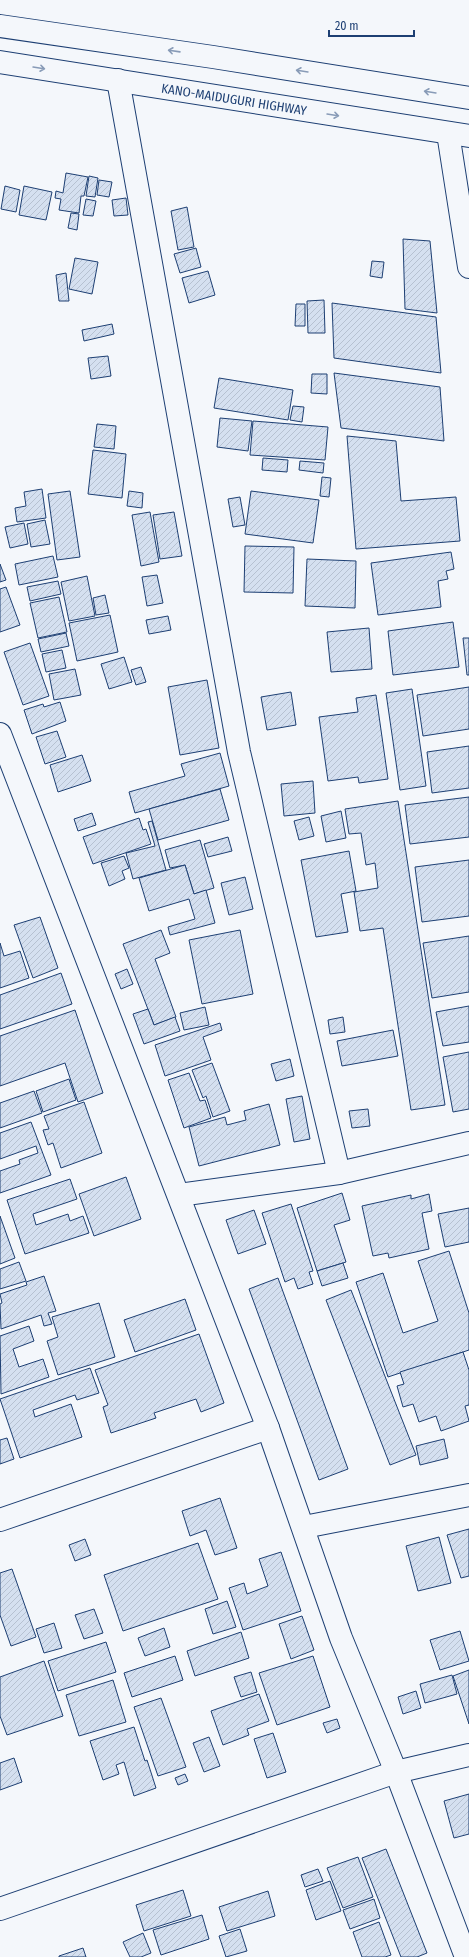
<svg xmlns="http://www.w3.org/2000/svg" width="469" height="1957" font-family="'Fira Sans Condensed',sans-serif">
<defs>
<pattern id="building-hatch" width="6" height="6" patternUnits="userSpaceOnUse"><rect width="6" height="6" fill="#d5e0f0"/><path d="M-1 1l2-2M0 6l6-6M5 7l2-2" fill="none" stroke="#b6c1d1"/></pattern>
</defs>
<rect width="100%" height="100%" fill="#f4f7fb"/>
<g fill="url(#building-hatch)" stroke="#1d3f73">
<path d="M66 173 88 177 84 196H81L79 213 59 210 61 199 55 198 56 191 63 193Z"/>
<path d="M89 176 98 178 95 197 86 196Z"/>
<path d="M99 180 112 182 109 197 97 195Z"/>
<path d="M5 186 20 190 16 212 1 209Z"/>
<path d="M24 186 52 192 46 220 19 215Z"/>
<path d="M126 198 128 215 114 216 112 200Z"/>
<path d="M86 199 96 201 93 216 83 215Z"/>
<path d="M187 207 194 247 178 250 171 211Z"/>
<path d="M71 213 79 214 77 230 68 228Z"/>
<path d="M403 239 430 241 437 313 405 309Z"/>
<path d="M196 248 201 267 180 273 174 254Z"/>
<path d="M75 258 98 262 92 294 69 289Z"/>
<path d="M372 261 384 262 382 278 370 276Z"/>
<path d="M208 271 215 295 189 303 182 278Z"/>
<path d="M66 273 69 301H59L56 275Z"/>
<path d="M324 300 325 333H308L307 301Z"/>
<path d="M332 303 436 317 441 373 334 358Z"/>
<path d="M296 304H305V326H295Z"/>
<path d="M112 324 114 334 84 341 82 330Z"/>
<path d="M108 356 111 376 91 379 88 358Z"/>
<path d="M334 373 440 387 444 441 341 428Z"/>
<path d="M312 374H327V394L311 393Z"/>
<path d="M219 378 293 390 288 420 214 408Z"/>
<path d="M293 406 304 407 302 422 290 420Z"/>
<path d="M220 418 252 421 248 451 217 447Z"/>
<path d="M253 421 328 427 325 460 250 455Z"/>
<path d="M97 424 116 426 114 449 94 447Z"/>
<path d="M347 436 396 441 401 501 456 497 460 541 356 549Z"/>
<path d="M93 450 126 454 122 498 88 494Z"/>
<path d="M263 458 288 460 287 472 262 470Z"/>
<path d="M300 461 324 463 323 473 299 470Z"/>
<path d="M322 477 331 478 329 497 320 496Z"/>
<path d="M42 489 46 518 17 522 15 508 26 506 24 492Z"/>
<path d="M70 491 80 557 57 560 48 494Z"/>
<path d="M129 491 143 493 142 508 127 506Z"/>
<path d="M251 491 319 500 313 543 245 534Z"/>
<path d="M240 497 245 525 233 527 228 499Z"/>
<path d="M150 512 159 562 141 566 132 515Z"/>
<path d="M174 512 182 556 160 559 153 515Z"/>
<path d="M45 520 50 544 31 547 27 524Z"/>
<path d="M24 523 28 544 10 548 5 527Z"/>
<path d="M245 546 294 547 293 593 244 592Z"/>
<path d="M451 552 454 569 446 571 448 579 438 581 441 607 378 615 371 563Z"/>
<path d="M53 556 58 577 19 585 15 564Z"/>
<path d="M307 559 356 561 355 608 305 606Z"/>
<path d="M0 564 6 580 0 582Z"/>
<path d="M157 575 163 603 147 606 142 577Z"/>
<path d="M87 576 95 616 69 621 61 582Z"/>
<path d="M58 581 61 594 30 601 27 587Z"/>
<path d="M6 587 20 625 0 632V589Z"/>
<path d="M105 595 109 613 96 615 93 598Z"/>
<path d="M59 597 67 632 38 638 30 603Z"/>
<path d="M110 615 118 652 77 661 69 623Z"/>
<path d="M168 616 171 630 149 634 146 620Z"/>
<path d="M453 622 459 667 393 675 388 631Z"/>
<path d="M369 628 372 669 331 672 327 632Z"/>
<path d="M66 633 69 646 41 652 38 639Z"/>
<path d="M463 638H469V675H467Z"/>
<path d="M30 643 49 696 23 705 4 652Z"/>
<path d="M62 650 66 668 46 672 42 654Z"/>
<path d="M124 657 132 682 109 689 101 664Z"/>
<path d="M141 667 146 682 136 685 131 670Z"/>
<path d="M75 669 81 695 54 700 49 674Z"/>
<path d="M207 680 219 748 180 755 168 687Z"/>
<path d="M469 687V729L423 736 417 695Z"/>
<path d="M412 689 426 786 400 790 386 693Z"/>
<path d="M291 692 296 725 267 730 261 697Z"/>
<path d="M376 695 388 779 359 783 358 777 328 781 319 717 358 712 356 698Z"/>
<path d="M60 702 66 721 32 734 24 710 43 704 44 707Z"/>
<path d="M57 731 66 757 45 764 36 737Z"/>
<path d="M469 746V788L432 793 427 752Z"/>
<path d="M220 753 229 786 135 813 129 792 185 776 181 764Z"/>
<path d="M82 755 91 781 58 792 50 765Z"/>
<path d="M313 781 315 813 284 816 281 784Z"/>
<path d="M220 789 229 820 158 840 149 809Z"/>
<path d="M469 797V837L410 844 405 805Z"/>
<path d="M398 801 445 1105 411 1110 383 928 360 931 354 892 378 888 375 863 366 865 361 833 349 834 345 809Z"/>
<path d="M341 811 346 838 326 842 321 816Z"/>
<path d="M92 813 96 825 78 831 74 819Z"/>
<path d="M309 817 314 836 299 840 294 821Z"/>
<path d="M139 818 143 830 146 829 151 844 93 864 83 837Z"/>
<path d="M152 821 166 870 133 879 126 853 155 846 148 822Z"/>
<path d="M228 837 232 851 208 857 204 844Z"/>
<path d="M200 840 214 888 194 894 185 865 170 868 165 850Z"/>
<path d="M349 851 356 891 341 894 348 932 316 937 301 860Z"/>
<path d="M124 856 129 868 122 871 125 879 109 886 101 863Z"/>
<path d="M469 860V916L422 922 415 867Z"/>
<path d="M185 865 194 894 206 890 215 923 170 935 168 927 195 919 189 899 149 911 139 878Z"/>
<path d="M245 877 253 909 229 915 221 883Z"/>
<path d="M40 917 58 968 33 978 14 925Z"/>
<path d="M161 930 170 953 155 959 176 1017 154 1025 123 944Z"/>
<path d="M240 930 253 994 202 1004 189 940Z"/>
<path d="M469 936V992L432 998 423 943Z"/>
<path d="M0 943 4 956 20 951 29 978 0 988Z"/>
<path d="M127 969 133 984 121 989 115 974Z"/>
<path d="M61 973 72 1004 0 1029V995Z"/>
<path d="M469 1006V1042L443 1046 436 1012Z"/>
<path d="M205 1007 209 1025 184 1030 180 1013Z"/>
<path d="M148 1009 154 1025 175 1017 180 1031 144 1044 133 1014Z"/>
<path d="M75 1010 103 1093 78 1102 65 1063 0 1086V1036Z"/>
<path d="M343 1017 345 1032 330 1034 328 1020Z"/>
<path d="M220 1023 222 1030 203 1037 211 1060 165 1076 155 1045Z"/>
<path d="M393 1030 398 1056 342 1066 337 1041Z"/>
<path d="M469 1052V1109L453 1112 443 1057Z"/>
<path d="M290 1059 294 1076 276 1081 271 1064Z"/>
<path d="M212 1063 230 1111 213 1117 206 1096 203 1098 192 1070Z"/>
<path d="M189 1073 200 1101 205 1100 211 1118 184 1128 168 1080Z"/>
<path d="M69 1079 76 1100 43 1112 36 1091Z"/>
<path d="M34 1091 42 1113 0 1128V1103Z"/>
<path d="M302 1096 310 1139 294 1142 286 1099Z"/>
<path d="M84 1102 102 1153 61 1168 53 1143 48 1145 43 1130 49 1129 44 1116Z"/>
<path d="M269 1104 280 1145 199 1166 189 1127 225 1117 227 1125 246 1120 244 1111Z"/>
<path d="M368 1109 370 1126 352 1128 349 1111Z"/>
<path d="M31 1122 51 1175 0 1193V1171L20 1164 19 1160 38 1153 36 1146 0 1159V1133Z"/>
<path d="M126 1177 141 1219 94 1236 79 1194Z"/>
<path d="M70 1179 77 1199 33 1214 36 1225 68 1214 70 1221 83 1216 89 1233 25 1254 7 1200Z"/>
<path d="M342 1193 350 1220 334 1225 346 1262 317 1271 297 1208Z"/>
<path d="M429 1194 432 1211 422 1213 429 1249 389 1258 388 1253 373 1256 362 1206 411 1195V1199Z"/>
<path d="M291 1204 313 1271 309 1272 313 1284 298 1289 294 1278 285 1282 262 1213Z"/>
<path d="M469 1208V1242L445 1247 438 1214Z"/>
<path d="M254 1210 266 1244 238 1254 226 1220Z"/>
<path d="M0 1216 15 1258 0 1264Z"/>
<path d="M449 1251 469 1313V1350L388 1377 356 1282 383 1273 403 1333 438 1321 418 1261Z"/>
<path d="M19 1262 26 1281 0 1289V1269Z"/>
<path d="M343 1263 348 1278 322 1286 317 1271Z"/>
<path d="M44 1276 56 1311 48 1313 52 1324 44 1326 41 1315 1 1329 0 1304 2 1303 0 1294 27 1285 26 1282Z"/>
<path d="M278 1278 348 1469 319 1480 249 1289Z"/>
<path d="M351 1290 416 1455 390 1465 326 1300Z"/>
<path d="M185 1299 196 1330 135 1352 124 1320Z"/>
<path d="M99 1303 115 1357 58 1375 47 1341 58 1337 52 1317Z"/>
<path d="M29 1326 34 1341 13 1349 19 1367 43 1359 49 1377 1 1394 0 1336Z"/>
<path d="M199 1334 224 1403 201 1412 196 1399 154 1413 156 1418 111 1433 103 1407 108 1405 95 1370Z"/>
<path d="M463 1352 469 1370V1405L465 1406 469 1421 441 1431 436 1416 419 1422 413 1404 403 1407 397 1386 404 1384 400 1372Z"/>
<path d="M90 1368 99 1393 77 1400 75 1395 33 1410 35 1417 71 1404 82 1437 20 1458 0 1399Z"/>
<path d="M7 1438 14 1459 0 1464V1440Z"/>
<path d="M444 1439 448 1458 420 1465 416 1446Z"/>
<path d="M220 1498 237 1548 215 1555 206 1530 190 1536 182 1511Z"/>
<path d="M469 1529V1576L461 1578 447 1535Z"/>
<path d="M439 1537 451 1583 418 1591 406 1546Z"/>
<path d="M85 1539 91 1555 75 1561 69 1545Z"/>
<path d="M198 1543 218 1599 123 1631 104 1575Z"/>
<path d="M281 1552 301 1611 243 1630 229 1588 244 1583 247 1594 268 1586 259 1559Z"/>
<path d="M12 1569 36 1637 11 1646 0 1615V1573Z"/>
<path d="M227 1601 236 1627 213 1634 205 1609Z"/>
<path d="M94 1609 103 1633 84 1639 75 1615Z"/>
<path d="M302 1616 314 1650 291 1659 279 1624Z"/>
<path d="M54 1623 62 1648 44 1653 36 1629Z"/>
<path d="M164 1628 170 1647 145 1656 138 1638Z"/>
<path d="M460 1631 469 1661 440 1670 430 1640Z"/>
<path d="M241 1632 249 1658 195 1676 187 1651Z"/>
<path d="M106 1642 116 1672 58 1691 48 1661Z"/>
<path d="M175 1656 183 1680 132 1697 124 1673Z"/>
<path d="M313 1656 330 1707 277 1725 259 1673Z"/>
<path d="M44 1661 63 1716 7 1735 0 1716V1677Z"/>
<path d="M469 1670V1724L453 1676Z"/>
<path d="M251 1672 257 1692 241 1697 234 1677Z"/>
<path d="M452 1675 457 1694 425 1703 420 1684Z"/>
<path d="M113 1680 126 1722 79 1736 66 1695Z"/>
<path d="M416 1691 421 1708 403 1714 398 1697Z"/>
<path d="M259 1694 269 1721 247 1729 249 1735 223 1745 211 1711Z"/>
<path d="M161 1698 186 1767 158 1776 134 1707Z"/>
<path d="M337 1719 340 1728 327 1733 323 1723Z"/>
<path d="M134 1727 145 1761 147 1760 156 1788 134 1796 124 1762 116 1765 119 1774 103 1780 90 1741Z"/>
<path d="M273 1733 286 1772 267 1778 254 1739Z"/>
<path d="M209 1737 220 1766 204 1772 193 1743Z"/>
<path d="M14 1758 22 1782 0 1790V1763Z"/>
<path d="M185 1774 188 1781 178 1785 175 1778Z"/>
<path d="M469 1794V1834L454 1838 444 1801Z"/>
<path d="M386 1849 427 1953 417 1957H401L362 1858Z"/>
<path d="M358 1857 373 1897 343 1908 327 1868Z"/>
<path d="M318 1869 323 1881 305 1887 301 1875Z"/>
<path d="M330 1881 341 1911 316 1920 306 1890Z"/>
<path d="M183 1890 191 1916 144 1931 136 1905Z"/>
<path d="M268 1891 275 1916 227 1931 219 1907Z"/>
<path d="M374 1899 380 1918 350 1929 343 1910Z"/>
<path d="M202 1915 209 1939 161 1955 153 1930Z"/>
<path d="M379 1922 391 1955 385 1957H362L353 1932Z"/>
<path d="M240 1929 247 1951 226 1957 219 1936Z"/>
<path d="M143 1933 151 1953 141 1957H130L123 1942Z"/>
<path d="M83 1948 86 1957H59V1956Z"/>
</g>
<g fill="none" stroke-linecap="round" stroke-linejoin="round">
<defs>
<g id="minor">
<path d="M118 80 239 752 339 1173"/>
<path d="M448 133 469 267"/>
<path d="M0 734 268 1428 341 1638 396 1772 466 1957"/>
<path d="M179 1195 339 1173 469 1143"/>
<path d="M0 1520 268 1428"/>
<path d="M304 1527 469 1495"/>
<path d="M0 1909 396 1772 469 1755"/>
</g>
<g id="trunk">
<path d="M0 26 213 57 469 98"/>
<path id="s1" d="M0 62 469 136"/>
</g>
</defs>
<use href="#minor" stroke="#1d3f73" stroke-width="24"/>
<use href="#trunk" stroke="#1d3f73" stroke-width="24"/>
<use href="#minor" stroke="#f4f7fb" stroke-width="22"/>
<use href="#trunk" stroke="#f4f7fb" stroke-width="22"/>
</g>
<defs><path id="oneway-shaft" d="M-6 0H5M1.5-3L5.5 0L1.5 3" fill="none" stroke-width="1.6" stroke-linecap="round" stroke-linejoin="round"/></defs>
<g stroke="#889bb7">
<use href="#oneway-shaft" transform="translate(174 51) rotate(-172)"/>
<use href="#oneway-shaft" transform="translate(39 68) rotate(9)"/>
<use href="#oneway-shaft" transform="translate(302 71) rotate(-171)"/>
<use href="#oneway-shaft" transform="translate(430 92) rotate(-171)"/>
<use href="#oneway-shaft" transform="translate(333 115) rotate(9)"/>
</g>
<g text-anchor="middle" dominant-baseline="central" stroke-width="3" stroke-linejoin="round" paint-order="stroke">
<g font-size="13" fill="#1d3f73" stroke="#f4f7fb">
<text stroke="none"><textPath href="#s1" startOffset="237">KANO-MAIDUGURI HIGHWAY</textPath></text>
</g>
</g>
<path d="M329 30v6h85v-6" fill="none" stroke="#1d3f73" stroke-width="2"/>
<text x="335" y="30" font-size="12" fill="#1d3f73" stroke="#f4f7fb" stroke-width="3" paint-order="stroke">20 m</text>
</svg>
